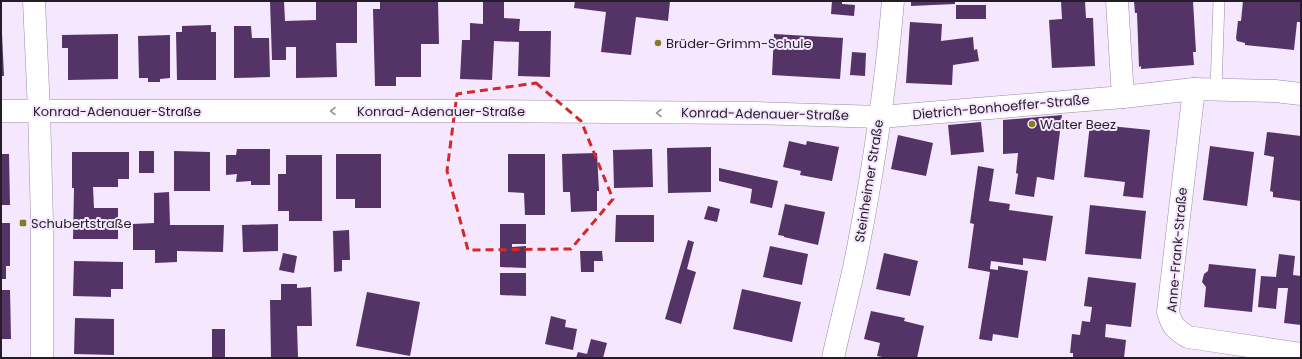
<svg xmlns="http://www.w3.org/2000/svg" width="1302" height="359" font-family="Poppins,sans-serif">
<rect width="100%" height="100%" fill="#f5e7fe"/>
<g fill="#543367">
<path d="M270 1H284L285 21 316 20V1H357V43H336L337 77 296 78V47H286V60H272Z"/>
<path d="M380 1H438L439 44H421V77H396V86H375L373 9H380Z"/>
<path d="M483 1H504V18L520 19 519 31H551L550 77 518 76 519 42 494 41 492 80 460 79 462 40H470V23L483 24Z"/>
<path d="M575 1H670L668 21 636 17 631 55 601 52 606 12 574 8Z"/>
<path d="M832 1H842V4L855 5 854 16 831 14Z"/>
<path d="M911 1H955V4L911 6Z"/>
<path d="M1061 1H1085L1086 18H1093L1095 66 1052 68 1049 20 1062 19Z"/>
<path d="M1134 1H1193L1196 52H1193L1194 65 1141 69V66L1139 67 1137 13H1135Z"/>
<path d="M1243 1H1301V22H1297L1294 50 1245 45V43L1237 41 1236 38 1238 21H1241Z"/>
<rect x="956" y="5" width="30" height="14"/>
<path d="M910 22 942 24 941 41 973 37 974 50 977 49 979 61 953 65 952 85 906 83Z"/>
<path d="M211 25V32H216V80H177L176 32H182V26Z"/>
<path d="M234 26H251L252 38H269L270 77 234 78Z"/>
<path d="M1 34H2L4 76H1Z"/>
<path d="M118 34V79L68 80V48H62V35Z"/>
<path d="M774 34 843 38 840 79 772 75Z"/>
<path d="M170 35V78L160 79V82H148V78H139L138 36Z"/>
<path d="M852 52 866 53 865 76 850 75Z"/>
<path d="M1062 115 1054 180 1037 177 1034 197 1015 194 1018 174 1016 173 1018 153 1003 154V120Z"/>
<path d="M981 122 984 152 951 155 948 125Z"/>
<path d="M1090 124 1150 130 1143 198 1123 196 1125 182 1084 177Z"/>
<path d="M1267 132 1301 136V201L1273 197V192L1270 191 1274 157 1264 155Z"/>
<path d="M898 135 933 143 926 176 891 169Z"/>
<path d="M789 141 806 145 807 141 839 147 832 181 800 175 801 171 783 167Z"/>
<path d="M1210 146 1254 152 1247 206 1203 200Z"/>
<path d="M711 147V192L668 193 667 148Z"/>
<path d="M237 149H270V185H251V181L236 182 237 174 226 175V155H236Z"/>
<path d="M652 149 653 187 614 188 613 150Z"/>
<rect x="139" y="151" width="15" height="22"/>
<path d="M174 151 210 152V191H174Z"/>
<path d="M72 152H129V179H118V187H93L94 208H118V239H73L74 188H72Z"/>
<path d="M597 153 599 191H597V211L571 212 570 192H563L562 154Z"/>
<path d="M1 154H9L10 205H1Z"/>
<path d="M336 154H381V208H355V199H336Z"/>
<path d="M508 154H545V215H525L524 193 508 192Z"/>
<path d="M286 155H322V221H289V211H278V174H286Z"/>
<path d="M978 166 994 169 989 201 1010 204 1009 210 1053 216 1046 261 1023 258V265L991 261 990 269 998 270V266L1028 271 1018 338 993 334 992 341 979 339 990 272 968 268 974 224 970 223Z"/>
<path d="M719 168 778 181 772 208 750 203 752 189 719 181Z"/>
<path d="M169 192 170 225H224L223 252 177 251V262L155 263V250H133V224L154 223V193Z"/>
<path d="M785 204 825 212 818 245 784 237V236L778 235Z"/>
<path d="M1090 205 1146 211 1141 259 1085 254Z"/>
<path d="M708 206 720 209 717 222 704 219Z"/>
<path d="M616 215H654V242H615Z"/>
<path d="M1 223H10V266H6V279H1Z"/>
<path d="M278 224V251L243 252 242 225Z"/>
<path d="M500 224H526V244H512V247L526 246V268L500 267Z"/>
<path d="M349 230 350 260H342V271L334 272 333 231Z"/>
<path d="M688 240 694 242 687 269 696 272 681 324 665 319Z"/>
<path d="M770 246 808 254 802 285 763 277Z"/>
<path d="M580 251H602L603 261H594V272H581Z"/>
<path d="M283 253 297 256 294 273 279 270Z"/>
<path d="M884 253 918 261 910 296 876 289Z"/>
<path d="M1279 254 1295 256 1293 275 1301 276V325L1284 323 1288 288H1278L1276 309 1258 307 1261 276 1276 277Z"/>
<path d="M74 261 123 262V289H111V297L73 296Z"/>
<path d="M1209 264 1256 269 1252 312 1204 307 1206 287 1202 282 1204 274 1208 271Z"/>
<path d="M500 273H526V296L500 295Z"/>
<path d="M1088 277 1136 283 1131 327 1106 324 1105 337 1126 340 1124 358H1073V353H1070L1072 334 1080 335 1082 321 1090 322 1092 307 1084 306Z"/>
<path d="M281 284H297V288L311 287 312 326H297L298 358H271L270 300H281Z"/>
<path d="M742 289 801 302 792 342 733 329Z"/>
<path d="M1 290H10L11 339H1Z"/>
<path d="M367 292 420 302 410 356 356 346Z"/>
<path d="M871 311 905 318 904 321 924 326 917 358H888L877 356 880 343 864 339Z"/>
<path d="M551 316 566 320 565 327 577 329 573 350 545 344Z"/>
<path d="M75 318 114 319V355L74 354Z"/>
<rect x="212" y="329" width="13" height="29"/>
<path d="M591 339 607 343 603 358H576L578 352 587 354Z"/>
</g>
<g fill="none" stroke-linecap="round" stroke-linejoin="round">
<defs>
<path id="service" d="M1216 89 1219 1"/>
<g id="minor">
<path d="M34 1 39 110 42 222V358"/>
<path d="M1117 1 1123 97"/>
<path d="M1194 89 1168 312C1172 326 1175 329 1188 337L1301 354"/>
<path d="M1 111H464L752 113 880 117 1123 97 1194 89 1275 91 1301 94"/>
<path d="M833 358C841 321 851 285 858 248 874 166 886 84 893 1"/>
</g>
</defs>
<use href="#service" stroke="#9d8ca7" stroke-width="12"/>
<use href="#minor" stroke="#9d8ca7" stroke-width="23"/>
<use href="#service" stroke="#fff" stroke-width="11"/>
<use href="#minor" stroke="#fff" stroke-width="22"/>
</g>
<defs><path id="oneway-chevron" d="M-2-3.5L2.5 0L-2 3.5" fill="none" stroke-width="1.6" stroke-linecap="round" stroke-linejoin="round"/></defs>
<g stroke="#9c999e">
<use href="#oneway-chevron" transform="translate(333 111) rotate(-180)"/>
<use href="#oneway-chevron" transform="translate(659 113) rotate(-180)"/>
</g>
<path fill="none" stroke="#d62828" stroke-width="3" stroke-dasharray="8 5" stroke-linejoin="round" d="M536 83 581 121 613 199 571 249 468 250 447 171 457 94Z"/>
<g fill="#867b21" stroke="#f5e7fe" stroke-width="1.5">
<circle cx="658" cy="43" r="4"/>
<circle cx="1032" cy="124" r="4"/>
<rect x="19" y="219" width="8" height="8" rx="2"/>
</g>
<g text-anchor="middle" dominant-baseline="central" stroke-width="4" stroke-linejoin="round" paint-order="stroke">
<g font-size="13" fill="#241d28" stroke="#f5e7fe" text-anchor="start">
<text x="666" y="43">Brüder-Grimm-Schule</text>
<text x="1040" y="124">Walter Beez</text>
<text x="31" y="223">Schubertstraße</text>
</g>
<g font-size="13" fill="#241d28" stroke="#f5e7fe">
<text transform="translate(1001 107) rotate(-5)">Dietrich-Bonhoeffer-Straße</text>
<text x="117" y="111">Konrad-Adenauer-Straße</text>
<text x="441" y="111">Konrad-Adenauer-Straße</text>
<text transform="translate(765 114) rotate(1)">Konrad-Adenauer-Straße</text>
<text transform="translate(869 181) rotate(-81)">Steinheimer Straße</text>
<text transform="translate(1177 250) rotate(-85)">Anne-Frank-Straße</text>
</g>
</g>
<rect width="1302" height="359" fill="none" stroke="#241d28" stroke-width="4"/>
</svg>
